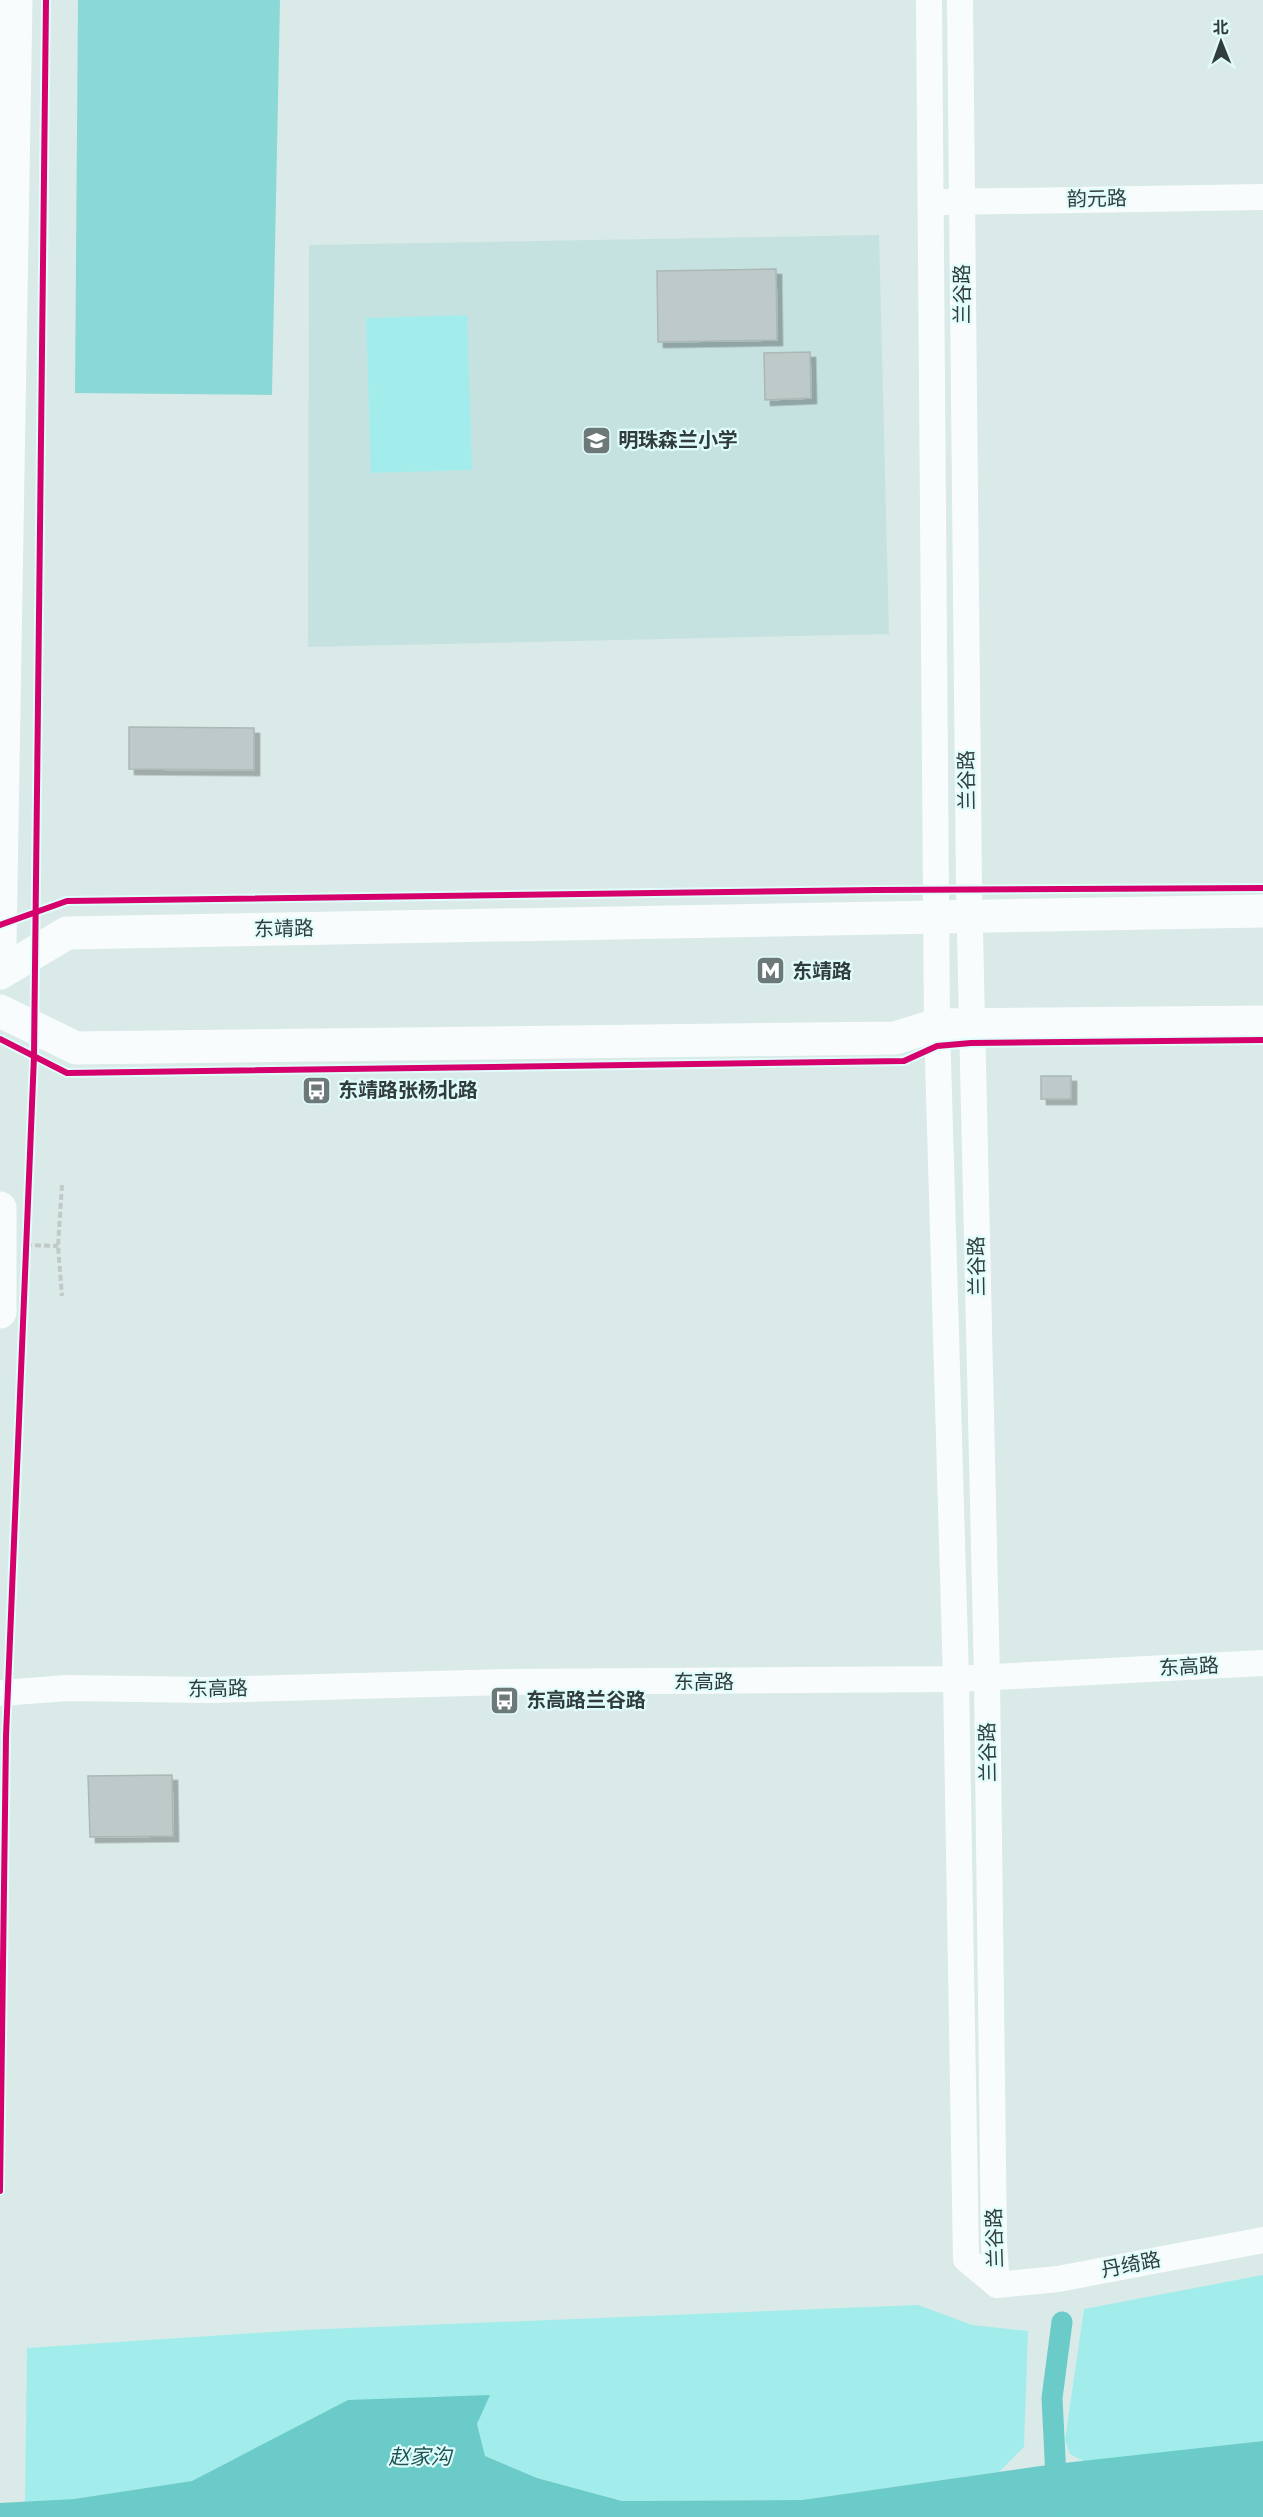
<svg xmlns="http://www.w3.org/2000/svg" width="1263" height="2517" font-family="Karla,'Noto Sans SC',sans-serif">
<defs>
<filter id="shadow"><feDropShadow dx="5.5" dy="5.5" stdDeviation="0" flood-color="#0004"/></filter>
</defs>
<rect width="100%" height="100%" fill="#d9eae8"/>
<path fill="#c6e2e0" d="M879 235 889 634 308 647 309 245Z"/>
<g fill="#a2edeb">
<path d="M467 315 472 470 371 473 366 318Z"/>
<path d="M1263 2275V2441L1085 2462 1070 2454 1065 2440 1084 2309Z"/>
<path d="M918 2305 972 2325 1028 2331 1024 2447 999 2472 802 2500 622 2501 537 2478 485 2456 477 2424 489 2395 234 2459 193 2481 74 2499 25 2502 27 2348 302 2330Z"/>
</g>
<path fill="#8ad9d6" d="M78 0H280L272 395 75 393Z"/>
<path fill="#6acbc9" d="M490 2395 477 2424 485 2456 537 2478 622 2501 802 2500 1055 2464 1263 2441V2517H0V2503L74 2499 192 2481 348 2400Z"/>
<g fill="none" stroke-linecap="round" stroke-linejoin="round">
<path stroke="#6acbc9" stroke-width="21" d="M1058 2517 1052 2398 1062 2322"/>
</g>
<g fill="#becac9" stroke="#abb8b6" stroke-width="1.5" filter="url(#shadow)">
<path d="M776 269 777 340 658 342 657 271Z"/>
<path d="M810 352 811 398 765 400 764 353Z"/>
<path d="M129 727 254 728V770L129 769Z"/>
<rect x="1041" y="1076" width="30" height="23"/>
<path d="M172 1775 173 1836 90 1837 88 1776Z"/>
</g>
<g fill="none" stroke-linecap="round" stroke-linejoin="round">
<g stroke="#c2cac9" stroke-width="4" stroke-dasharray="6 3" stroke-linecap="butt">
<path d="M62 1185 58 1246 62 1296"/>
<path d="M26 1245 58 1246"/>
</g>
<g stroke="#f9fcfc" stroke-width="26">
<path d="M929 0 937 1025 956 1679 966 2259 997 2285"/>
<path d="M960 0 969 889 987 1678 994 2243 997 2285"/>
<path d="M945 202 1263 197"/>
<path d="M0 1693 68 1688 208 1690 507 1682 956 1679 1263 1663"/>
<path d="M997 2285 1058 2279 1263 2240"/>
</g>
<g stroke="#f9fcfc" stroke-width="33">
<path d="M0 944 16 0"/>
<path d="M0 973 67 933 1263 911"/>
<path d="M0 1011 76 1048 895 1038 937 1025 1263 1022"/>
<path d="M0 1208V1312"/>
</g>
<defs>
<g id="cycleway">
<path d="M0 925 67 901 876 890 1263 888"/>
<path d="M0 1039 67 1073 904 1061 937 1046 971 1043 1263 1040"/>
<path d="M0 2191 6 1736 34 1056 46 0"/>
</g>
</defs>
<use href="#cycleway" stroke="#e0fdfc" stroke-width="10"/>
<use href="#cycleway" stroke="#d6006c" stroke-width="6"/>
</g>
<defs>
<symbol id="school-square" viewBox="-11 -11 22 22"><rect x="-9" y="-9" width="18" height="18" rx="4" fill="#6c7978" stroke="#e0fdfc"/><path d="M0-5L7-2L0 1L-7-2ZM-4 1L0 2.5L4 1V4Q0 6-4 4Z" fill="#fff"/></symbol>
<symbol id="metro-square" viewBox="-11 -11 22 22"><rect x="-9" y="-9" width="18" height="18" rx="4" fill="#6c7978" stroke="#e0fdfc"/><path d="M-5.5 5V-5H-3L0 0L3-5H5.5V5H3V-.5L0 4L-3-.5V5Z" fill="#fff"/></symbol>
<symbol id="bus-square" viewBox="-11 -11 22 22"><rect x="-9" y="-9" width="18" height="18" rx="4" fill="#6c7978" stroke="#e0fdfc"/><path d="M-5-6H5V4H4V6H2V4H-2V6H-4V4H-5ZM-3.5-4V0h7V-4ZM-3.5 1.2v1.5H-2V1.2ZM2 1.2v1.5H3.5V1.2Z" fill="#fff"/></symbol>
</defs>
<g fill-rule="evenodd">
<use href="#school-square" x="580" y="424" width="33" height="33"/>
<use href="#metro-square" x="754" y="954" width="33" height="33"/>
<use href="#bus-square" x="300" y="1074" width="33" height="33"/>
<use href="#bus-square" x="488" y="1684" width="33" height="33"/>
</g>
<g text-anchor="middle" dominant-baseline="central" stroke-width="4.5" stroke-linejoin="round" paint-order="stroke">
<g font-size="20" fill="#313c3c" stroke="#e0fdfc">
<text transform="translate(1097 199) rotate(-1)">韵元路</text>
<text transform="translate(962 294) rotate(-90)">兰谷路</text>
<text transform="translate(967 780) rotate(-91)">兰谷路</text>
<text transform="translate(284 929) rotate(-1)">东靖路</text>
<text transform="translate(977 1266) rotate(-91)">兰谷路</text>
<text transform="translate(1189 1667) rotate(-3)">东高路</text>
<text x="704" y="1682">东高路</text>
<text transform="translate(218 1689) rotate(-1)">东高路</text>
<text transform="translate(988 1752) rotate(-91)">兰谷路</text>
<text transform="translate(995 2238) rotate(-92)">兰谷路</text>
<text transform="translate(1131 2265) rotate(-11)">丹绮路</text>
</g>
<g font-size="20" font-weight="bold" fill="#313c3c" stroke="#e0fdfc" text-anchor="start">
<text x="618" y="440">明珠森兰小学</text>
<text x="792" y="971">东靖路</text>
<text x="338" y="1090">东靖路张杨北路</text>
<text x="526" y="1700">东高路兰谷路</text>
</g>
<g font-size="21" font-style="italic" fill="#1f5554" stroke="#e0fdfc">
<text x="420" y="2457">赵家沟</text>
</g>
</g>
<g transform="translate(1221 42) rotate(359)" stroke="#e0fdfc" stroke-width="4.5" paint-order="stroke">
<path d="M0-4.5L10 22L0 15L-10 22Z" fill="#313c3c"/>
<text y="-9" font-size="16" font-weight="bold" text-anchor="middle" fill="#313c3c">北</text>
</g>
</svg>
